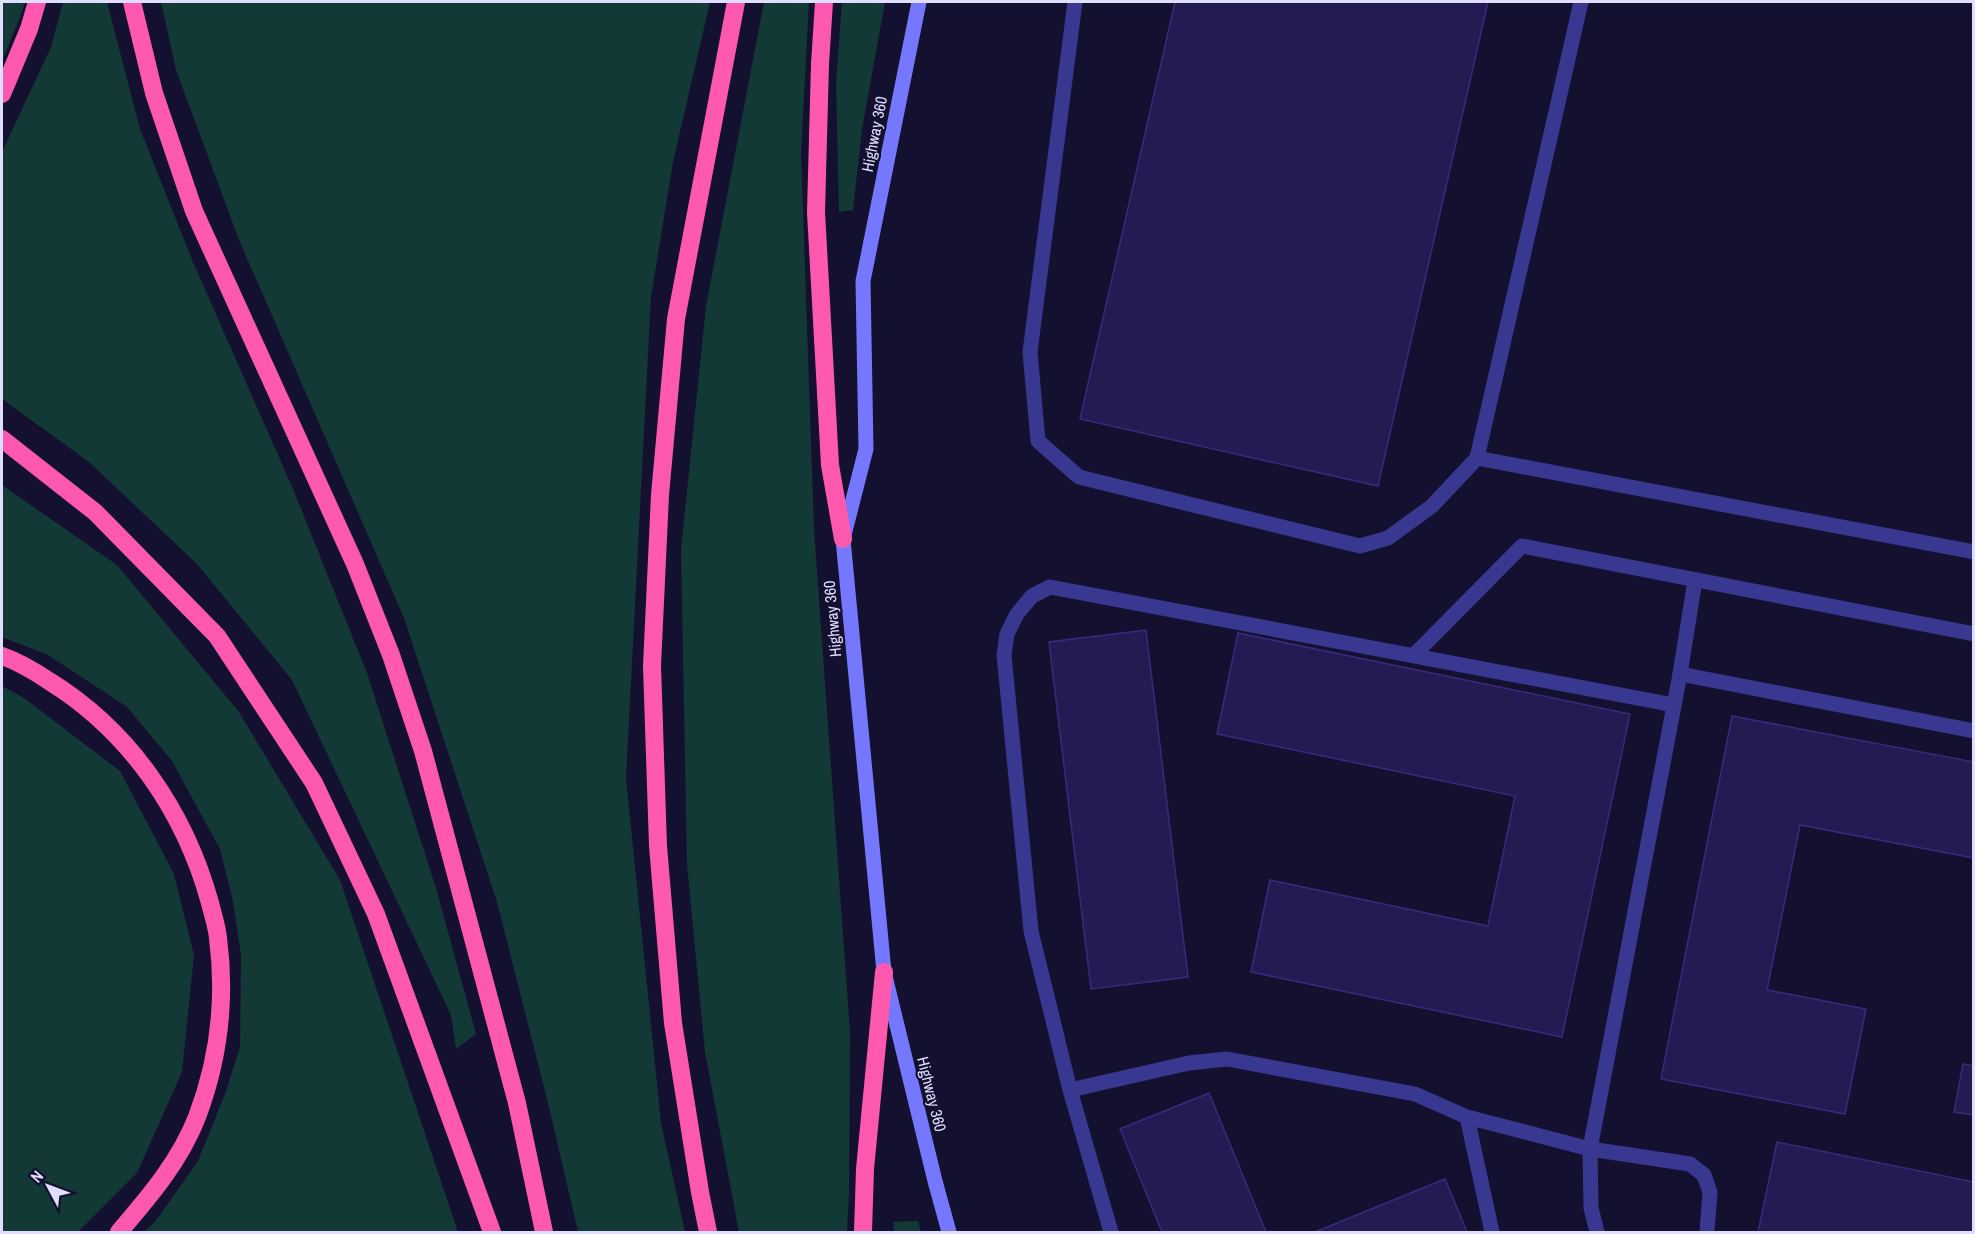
<svg xmlns="http://www.w3.org/2000/svg" width="1975" height="1234" font-family="'Archivo Narrow',sans-serif">
<rect width="100%" height="100%" fill="#14102f"/>
<g fill="#133936">
<path d="M2 2H25L20 17 2 61Z"/>
<path d="M63 2H107L140 129 193 262 293 489 367 673 436 888 476 1034 456 1049 451 1015 292 680 197 564 89 462 2 399V152L51 47Z"/>
<path d="M161 2H710L673 162 651 297 626 778 661 1123 685 1232H578L549 1107 497 902 404 618 239 240 176 70Z"/>
<path d="M764 2H809L801 153 814 530 850 1032 849 1191 847 1232H739L705 1052 687 865 681 549 706 306Z"/>
<path d="M842 2H885L862 129 853 210 839 212 836 83Z"/>
<path d="M2 485 117 565 239 712 340 880 458 1232H144L155 1222 198 1161 225 1094 240 1047 241 955 233 901 220 849 172 761 127 707 48 655 2 637Z"/>
<path d="M2 686 24 698 120 771 174 874 194 955 182 1072 137 1173 78 1232H2Z"/>
<path d="M918 1221 921 1232H894L893 1222Z"/>
</g>
<g fill="#231b51" stroke="#382b7f" stroke-width="1.5">
<path d="M1175 2H1488L1378 486 1080 419Z"/>
<path d="M1146 630 1188 977 1091 989 1049 642Z"/>
<path d="M1238 633 1630 714 1562 1037 1251 972 1270 880 1488 926 1515 796 1217 734Z"/>
<path d="M1732 716 1974 762V858L1800 825 1767 990 1866 1009 1845 1114 1661 1079Z"/>
<path d="M1963 1064 1974 1066V1115L1954 1112Z"/>
<path d="M1209 1093 1266 1232H1162L1120 1129Z"/>
<path d="M1777 1142 1974 1182V1232H1758Z"/>
<path d="M1445 1179 1467 1232H1315Z"/>
</g>
<g fill="none" stroke-linecap="round" stroke-linejoin="round">
<g stroke="#383891" stroke-width="15">
<path d="M1075 2 1030 352 1038 441 1079 477 1360 546 1388 538 1432 506 1477 458"/>
<path d="M1581 2 1477 458 1974 552"/>
<path d="M1414 655 1522 546 1974 634"/>
<path d="M1680 674 1974 731"/>
<path d="M1070 1090 1031 931 1004 655 1007 634 1017 614 1032 596 1050 587 1674 705"/>
<path d="M1467 1117 1492 1232"/>
<path d="M1111 1232 1070 1090 1189 1063 1227 1059 1415 1094 1467 1117 1590 1149 1690 1164 1704 1175 1710 1192 1707 1232"/>
</g>
<path stroke="#383891" stroke-width="15" d="M1597 1232 1591 1208 1590 1149 1680 674 1695 580"/>
<path stroke="#7577ff" stroke-width="15" d="M919 2 863 281 866 449 843 539 884 972 935 1181 949 1232"/>
<g stroke="#ff59af" stroke-width="18">
<path d="M132 2 154 93 194 211 355 564 391 655 423 751 517 1103 544 1232"/>
<path d="M824 2 820 64 816 212 830 465 843 539"/>
<path d="M2 94 29 29 37 2"/>
<path d="M2 439 95 512 217 636 314 783 376 914 492 1232"/>
<path d="M2 656C19 662 34 671 49 681 130 731 185 812 210 903 213 915 217 927 218 938 226 1000 219 1059 197 1117 180 1161 149 1197 119 1232"/>
<path d="M708 1232 700 1192 673 1023 658 846 652 666 660 495 676 319 736 2"/>
<path d="M863 1232 865 1169 884 972"/>
</g>
</g>
<g text-anchor="middle" dominant-baseline="central" stroke-width="4.5" stroke-linejoin="round" paint-order="stroke">
<g font-size="16" fill="#e0deff" stroke="#14102f">
<text transform="translate(874 134) rotate(-79)">Highway 360</text>
<text transform="translate(832 619) rotate(-95)">Highway 360</text>
<text transform="translate(932 1094) rotate(76)">Highway 360</text>
</g>
</g>
<rect width="1975" height="1234" fill="none" stroke="#e0deff" stroke-width="6"/>
<g transform="translate(48 1186) rotate(311)" stroke="#14102f" stroke-width="4.5" paint-order="stroke">
<path d="M0-4.5L10 22L0 15L-10 22Z" fill="#e0deff"/>
<text y="-9" font-size="16" font-weight="bold" text-anchor="middle" fill="#e0deff">N</text>
</g>
</svg>
